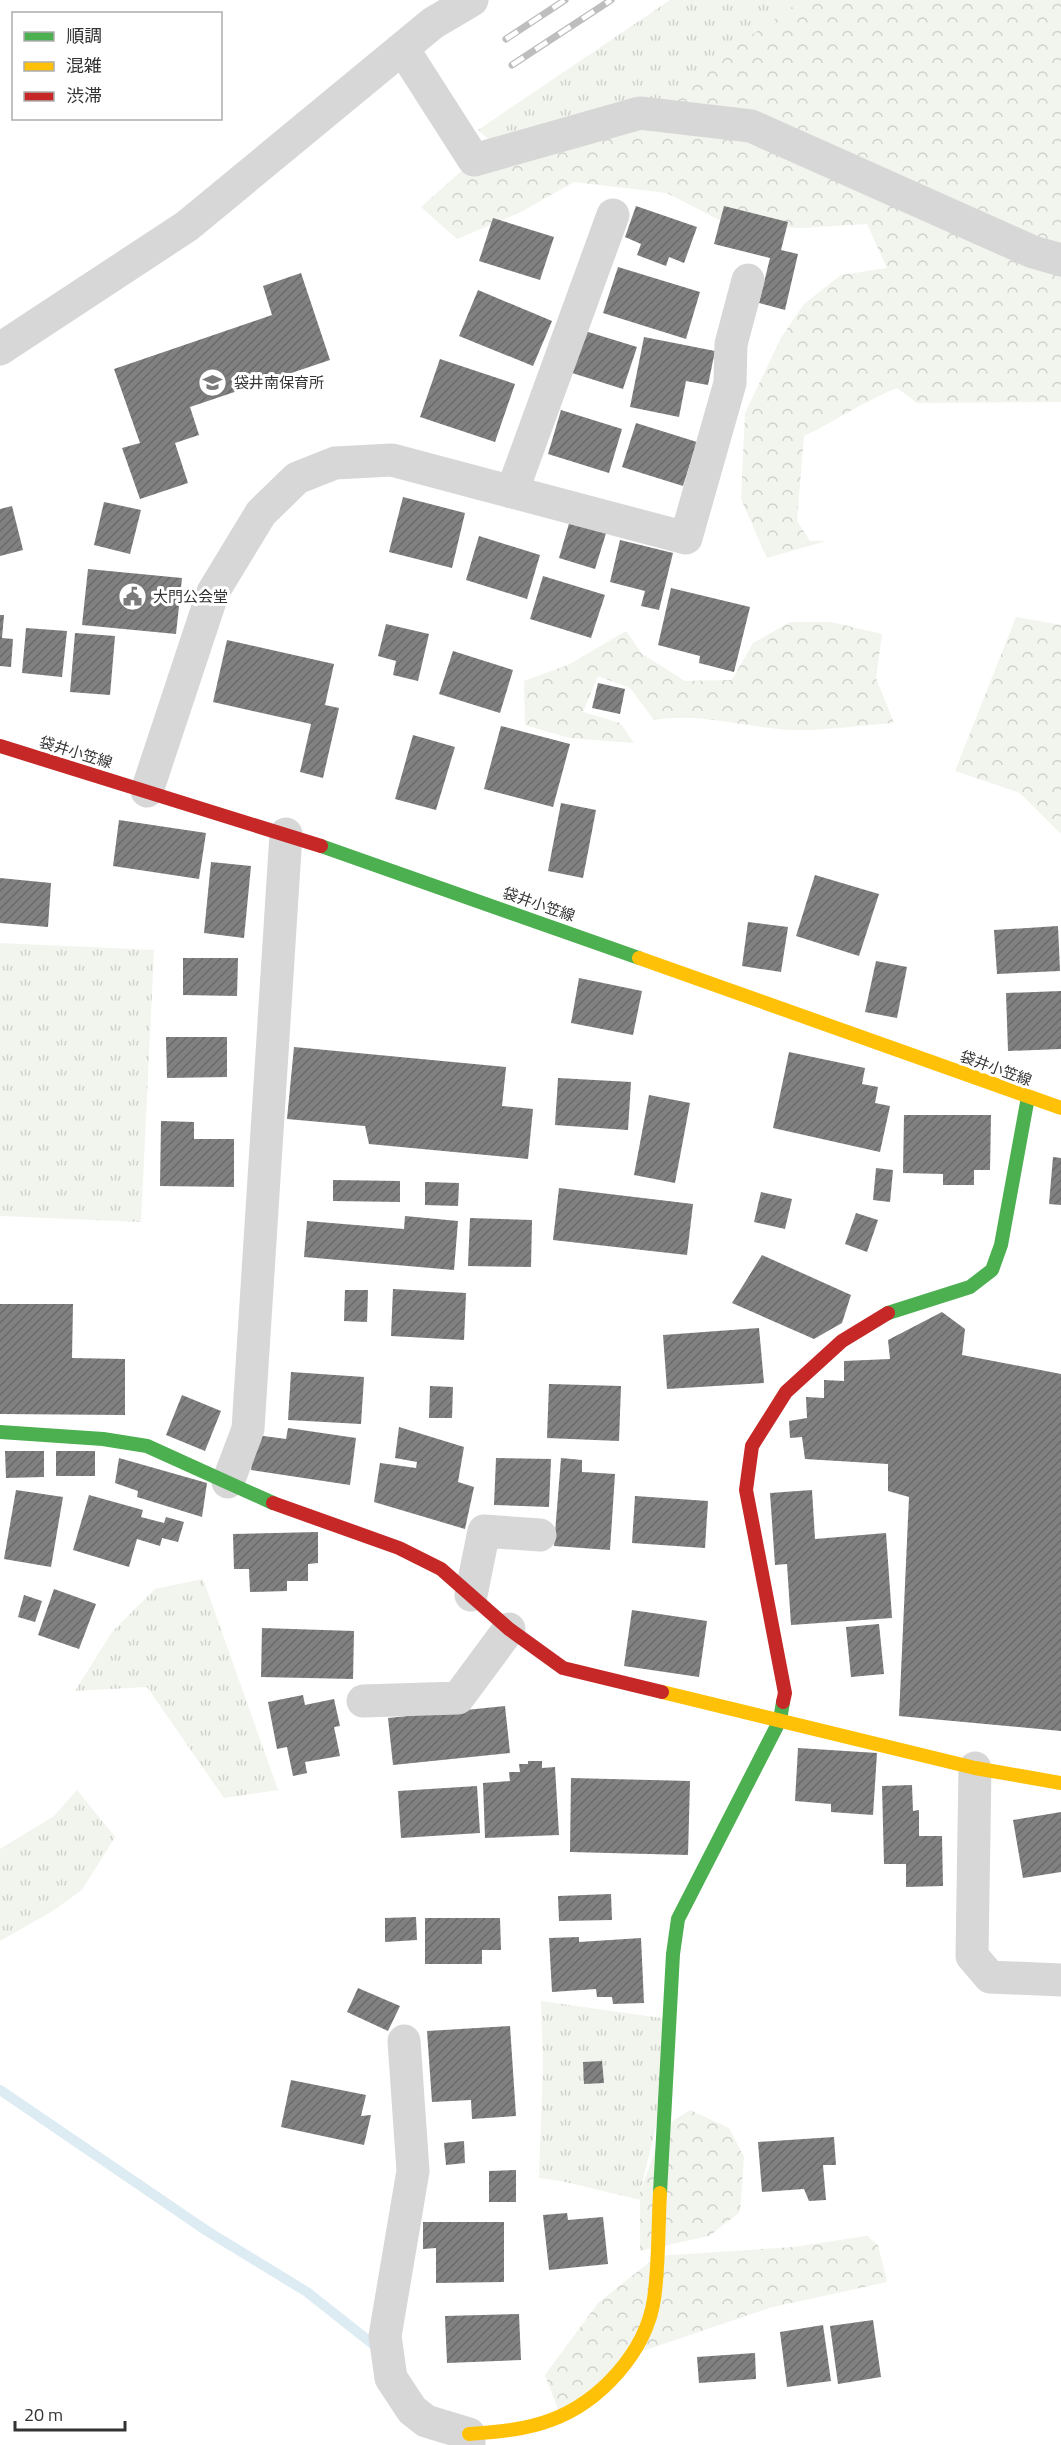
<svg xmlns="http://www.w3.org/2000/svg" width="1061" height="2445" font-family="'Titillium Web','Noto Sans JP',sans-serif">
<defs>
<pattern id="grass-tufts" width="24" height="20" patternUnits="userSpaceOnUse" patternTransform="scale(1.5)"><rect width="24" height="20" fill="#f1f5ed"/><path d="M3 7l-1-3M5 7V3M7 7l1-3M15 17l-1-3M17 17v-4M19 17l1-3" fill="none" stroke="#cfd2cc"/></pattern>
<pattern id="forest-crowns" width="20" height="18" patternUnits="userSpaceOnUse" patternTransform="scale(1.5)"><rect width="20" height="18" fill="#f1f5ed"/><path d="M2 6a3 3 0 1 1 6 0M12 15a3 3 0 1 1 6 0" fill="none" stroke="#cfd2cc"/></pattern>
<pattern id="building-hatch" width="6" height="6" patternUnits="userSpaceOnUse" patternTransform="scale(1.5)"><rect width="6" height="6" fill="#818181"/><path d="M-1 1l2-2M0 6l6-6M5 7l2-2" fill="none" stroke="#6a6a6a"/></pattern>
</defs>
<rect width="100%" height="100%" fill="#fff"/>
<g fill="url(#grass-tufts)">
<path d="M670 0H811L640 113 503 152 478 130Z"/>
<path d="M0 943 154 950 141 1222 0 1216Z"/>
<path d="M203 1579 278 1790 224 1798 147 1687 75 1691 112 1632 155 1589Z"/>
<path d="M77 1790 115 1837 82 1890 51 1912 0 1941V1849L54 1816Z"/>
<path d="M541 2001 669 2019 666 2085 640 2192 641 2200 561 2181 539 2178 543 2064Z"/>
</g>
<g fill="url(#forest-crowns)">
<path d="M802 0H1061V402L917 403 897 388C864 401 836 421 804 436L797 521 810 541H826L767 558 741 499 745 413 781 338 804 304 841 275 887 268 867 224 802 228 729 225 667 193 574 182 519 213 457 239 421 207 474 160 640 113Z"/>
<path d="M1016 617 1061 625V834L1020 793 955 771Z"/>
<path d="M790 622H831L882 634 876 678 894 723C861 725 826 731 792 730 746 728 701 712 654 720L630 688 598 676 583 712 620 723 634 743 569 738 525 725 524 681 568 665 626 631 642 654 685 681 732 680 753 643Z"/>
<path d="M690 2110 729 2128 744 2157 740 2212 709 2236 640 2251V2192L664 2127Z"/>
<path d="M867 2236 878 2245 887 2282 769 2308 631 2355 561 2417 545 2375 598 2303 657 2256 793 2247Z"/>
</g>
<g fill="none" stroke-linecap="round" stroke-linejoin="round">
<path stroke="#ddebf3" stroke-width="10" d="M0 2090 207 2231 307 2292 379 2349"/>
</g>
<g fill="url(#building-hatch)">
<path d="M636 206 697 227 684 263 669 257 666 266 637 255 641 244 625 237Z"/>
<path d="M724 206 788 222 781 250 798 254 785 310 759 303 770 258 714 244Z"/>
<path d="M493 218 554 237 540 280 479 261Z"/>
<path d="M618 267 700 292 686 339 603 313Z"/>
<path d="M301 273 330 360 190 407 199 435 175 443 188 483 140 499 122 448 140 443 114 369 272 315 263 286Z"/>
<path d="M478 290 552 321 533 366 459 336Z"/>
<path d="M585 331 637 347 623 389 572 373Z"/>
<path d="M644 337 715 351 708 385 686 381 679 417 630 407Z"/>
<path d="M440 359 515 384 495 442 420 417Z"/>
<path d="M561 410 622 429 609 473 548 454Z"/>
<path d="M636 423 697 442 683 486 622 467Z"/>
<path d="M403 497 465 513 452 568 389 552Z"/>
<path d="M104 502 141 510 130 554 94 545Z"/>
<path d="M12 506 23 550 0 556V509Z"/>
<path d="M570 520 607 530 595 569 559 558Z"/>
<path d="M479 536 540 555 527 599 466 580Z"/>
<path d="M620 540 673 553 659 610 641 606 645 591 610 582Z"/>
<path d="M88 569 182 578 176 634 82 625Z"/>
<path d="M543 576 605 595 591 638 530 619Z"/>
<path d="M671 588 750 607 734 672 699 663 700 656 658 645Z"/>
<path d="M0 615H4L2 638 13 639 11 667 0 666Z"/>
<path d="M386 624 429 634 418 681 393 675 396 661 378 656Z"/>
<path d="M26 628 67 631 62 677 22 673Z"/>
<path d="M75 633 115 636 110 695 70 692Z"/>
<path d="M227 640 334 664 325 705 339 708 323 778 300 772 311 724 213 702Z"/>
<path d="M453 651 513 670 500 713 439 694Z"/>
<path d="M598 683 625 689 620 714 592 708Z"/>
<path d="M501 726 570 744 553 807 484 789Z"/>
<path d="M413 735 455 747 436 810 395 799Z"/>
<path d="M561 803 596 810 583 878 548 871Z"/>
<path d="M119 820 206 833 199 879 113 866Z"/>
<path d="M211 862 251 866 244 938 204 933Z"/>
<path d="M815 875 879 894 859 956 796 936Z"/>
<path d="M0 878 51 883 48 927 0 923Z"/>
<path d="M748 922 788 927 781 972 742 966Z"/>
<path d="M1058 926 1060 971 997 974 994 930Z"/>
<path d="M183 958H238L237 996 183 995Z"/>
<path d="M876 961 907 967 897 1018 865 1012Z"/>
<path d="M579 978 642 991 633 1035 571 1023Z"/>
<path d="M1061 991V1049L1008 1051 1006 993Z"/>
<path d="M166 1037H227V1077L167 1078Z"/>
<path d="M294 1047 506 1067 502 1106 533 1109 528 1159 369 1144 365 1126 287 1119Z"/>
<path d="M789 1052 865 1068 862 1084 878 1087 875 1103 890 1106 880 1152 773 1128Z"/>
<path d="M558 1078 631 1082 628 1130 555 1125Z"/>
<path d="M649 1095 690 1103 675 1183 634 1175Z"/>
<path d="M904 1115H991L990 1170H974V1185H943V1174L903 1173Z"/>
<path d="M161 1121 194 1122V1139H234V1187L160 1186Z"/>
<path d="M1053 1157 1061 1158V1205L1049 1204Z"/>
<path d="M876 1168 893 1170 890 1202 873 1200Z"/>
<path d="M333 1180 400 1181V1202L333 1201Z"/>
<path d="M425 1182 459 1183 458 1206 425 1205Z"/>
<path d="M559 1188 693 1204 687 1255 553 1240Z"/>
<path d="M761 1192 792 1199 785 1229 754 1222Z"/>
<path d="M856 1213 878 1220 867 1252 845 1244Z"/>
<path d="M405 1216 458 1221 454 1270 304 1257 307 1221 404 1229Z"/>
<path d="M470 1218 532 1220 531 1267 468 1266Z"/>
<path d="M762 1255 851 1295 842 1323 814 1339 732 1303Z"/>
<path d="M393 1289 466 1293 464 1340 391 1336Z"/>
<path d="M345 1290H368L367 1322 344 1321Z"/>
<path d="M0 1304H73L72 1358 125 1359V1415L0 1414Z"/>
<path d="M942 1312 965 1329 962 1355 1061 1374V1731L899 1716 909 1497 888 1491V1464L805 1459 802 1437 790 1438 789 1421 807 1418 806 1397 824 1398V1380L844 1381V1361L890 1359 888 1340Z"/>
<path d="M759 1328 764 1383 667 1389 663 1335Z"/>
<path d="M291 1372 364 1377 361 1424 288 1420Z"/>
<path d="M549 1384 621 1386 619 1441 547 1438Z"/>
<path d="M430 1386 453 1387 452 1418H429Z"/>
<path d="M182 1395 221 1411 205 1451 166 1435Z"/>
<path d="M399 1427 464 1447 458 1482 474 1487 465 1529 374 1502 380 1463 416 1468 417 1462 395 1458Z"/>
<path d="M288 1428 356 1438 350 1485 251 1470 256 1435 286 1439Z"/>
<path d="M5 1451H44V1477L6 1478Z"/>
<rect x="56" y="1451" width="39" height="25"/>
<path d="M119 1458 207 1483 202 1517 137 1497 138 1491 115 1483Z"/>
<path d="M496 1458 551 1459 549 1507 494 1505Z"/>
<path d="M561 1458 582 1460V1472L615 1474 610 1550 554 1546Z"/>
<path d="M16 1490 63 1497 51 1567 4 1559Z"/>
<path d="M812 1490 815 1539 886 1533 892 1618 791 1625 787 1564 775 1565 770 1493Z"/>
<path d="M89 1495 143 1510 141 1517 164 1523 166 1517 184 1522 178 1542 162 1538 160 1546 137 1539 129 1567 73 1550Z"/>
<path d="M635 1496 708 1501 705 1548 632 1543Z"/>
<path d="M318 1532V1563L308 1564V1581H287V1591L250 1592 249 1569H234L233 1534Z"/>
<path d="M54 1589 96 1604 79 1649 38 1635Z"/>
<path d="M24 1595 42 1601 35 1622 18 1617Z"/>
<path d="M632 1610 707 1621 699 1677 624 1666Z"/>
<path d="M879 1624 884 1674 851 1677 846 1627Z"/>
<path d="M262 1628 354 1631 353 1679 261 1677Z"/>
<path d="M303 1695 305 1705 334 1699 340 1726 334 1727 340 1756 305 1762 307 1773 293 1776 287 1747 277 1749 268 1702Z"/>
<path d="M505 1706 510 1753 393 1765 388 1718Z"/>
<path d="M798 1748 877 1753 873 1815 831 1812V1804L795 1801Z"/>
<path d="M528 1761H542V1768L555 1767 559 1835 485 1838 483 1783 510 1781 509 1772H520L519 1764H528Z"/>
<path d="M571 1778 690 1781 688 1855 570 1852Z"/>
<path d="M912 1785 913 1811 919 1810V1836H942L943 1886 906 1887V1864H884L882 1786Z"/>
<path d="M477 1786 480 1833 401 1838 398 1791Z"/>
<path d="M1061 1812V1872L1023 1878 1013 1820Z"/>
<path d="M611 1894 612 1920 559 1921 558 1896Z"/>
<path d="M416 1917 417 1940 385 1942V1918Z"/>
<path d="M425 1918H500L501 1950H482V1964H425Z"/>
<path d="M579 1937V1942L641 1938 644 2003 613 2004 612 1997H597L596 1989 552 1992 549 1938Z"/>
<path d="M358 1988 400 2006 388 2031 347 2012Z"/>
<path d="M510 2026 516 2116 472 2119 471 2100 432 2102 427 2031Z"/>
<path d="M602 2061 604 2083 584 2084 583 2062Z"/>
<path d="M291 2080 366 2095 361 2116 371 2115 364 2145 281 2127Z"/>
<path d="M834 2137 836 2165H823L826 2200 809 2201 804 2189 762 2192 758 2142Z"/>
<path d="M464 2141 465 2163 446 2165 444 2143Z"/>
<path d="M516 2170V2202H489V2171Z"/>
<path d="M567 2213 568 2220 603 2217 608 2264 549 2270 543 2215Z"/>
<path d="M423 2222H504V2282L436 2283V2248L423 2249Z"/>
<path d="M519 2314 521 2360 447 2363 445 2316Z"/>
<path d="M873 2320 881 2377 838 2384 830 2326Z"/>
<path d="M823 2325 831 2381 787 2387 780 2332Z"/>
<path d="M755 2353 756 2379 699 2383 697 2357Z"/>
</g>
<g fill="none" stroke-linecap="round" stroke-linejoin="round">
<g stroke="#d7d7d7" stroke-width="33">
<path d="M403 49 474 160 640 113 751 126 1033 252 1061 260"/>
<path d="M0 349 187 226 433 23 472 0"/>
<path d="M512 492 613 215"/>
<path d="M147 791 213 592 261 513 297 478 335 463 392 460 686 538 730 383 731 344 748 280"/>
<path d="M228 1482 248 1429 286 834"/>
<path d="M471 1595 484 1531 540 1535"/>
<path d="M363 1701 458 1698 509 1629"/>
<path d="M975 1768 972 1956 990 1977 1061 1980"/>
<path d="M404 2041 413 2171 385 2336 391 2378 412 2410 426 2421 469 2434V2445"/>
</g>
<g stroke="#4caf50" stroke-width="14">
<path d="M321 846 639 958"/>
<path d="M888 1313 970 1287 992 1270 1001 1245 1028 1097"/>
<path d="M0 1432 103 1439 147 1446 273 1503"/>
<path d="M660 2193 673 1954 678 1919 780 1720 783 1702"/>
</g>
<g stroke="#ffc107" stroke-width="14">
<path d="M639 958 1061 1108"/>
<path d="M662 1692 975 1768 1061 1783"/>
<path d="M469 2434C496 2432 525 2430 551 2420 600 2402 646 2352 654 2299 659 2265 658 2228 660 2193"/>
</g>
<g stroke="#c62828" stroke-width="14">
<path d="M0 746 321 846"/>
<path d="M273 1503 399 1548 441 1569 509 1629 563 1668 662 1692"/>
<path d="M783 1702 785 1693 746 1490 752 1446 786 1392 842 1341 888 1313"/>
</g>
<defs>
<g id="rail">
<path d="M506 39 565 0"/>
<path d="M512 65 611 0"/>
</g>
</defs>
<use href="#rail" stroke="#bebebe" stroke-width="7"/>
<use href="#rail" stroke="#fff" stroke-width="4.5" stroke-dasharray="14" stroke-linecap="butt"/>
</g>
<defs>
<symbol id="school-ring" viewBox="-11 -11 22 22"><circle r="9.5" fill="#fff" stroke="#7a7a7a" stroke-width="1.5"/><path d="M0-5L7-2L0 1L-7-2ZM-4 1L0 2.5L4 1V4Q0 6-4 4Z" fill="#7a7a7a"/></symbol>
<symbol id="civic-ring" viewBox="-11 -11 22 22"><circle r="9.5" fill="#fff" stroke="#7a7a7a" stroke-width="1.5"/><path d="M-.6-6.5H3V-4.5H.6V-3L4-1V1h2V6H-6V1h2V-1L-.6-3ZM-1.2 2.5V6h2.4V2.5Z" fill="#7a7a7a"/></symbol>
</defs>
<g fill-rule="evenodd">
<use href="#school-ring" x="196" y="366" width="33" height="33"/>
<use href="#civic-ring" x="116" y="580" width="33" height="33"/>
</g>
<g text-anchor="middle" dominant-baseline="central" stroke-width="6" stroke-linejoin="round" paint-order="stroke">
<g font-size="15" fill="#333" stroke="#fff" text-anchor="start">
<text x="234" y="382">袋井南保育所</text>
<text x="153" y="596">大門公会堂</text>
</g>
<g font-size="15" fill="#333" stroke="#fff">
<text transform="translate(76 752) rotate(17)">袋井小笠線</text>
<text transform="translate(539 904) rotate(19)">袋井小笠線</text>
<text transform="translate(996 1068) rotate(20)">袋井小笠線</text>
</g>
</g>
<rect x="12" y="12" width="210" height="108" fill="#ffffff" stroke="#adadad" stroke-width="1.5"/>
<rect x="24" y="32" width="30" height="9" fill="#4caf50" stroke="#adadad" stroke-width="1.5"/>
<text x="66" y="42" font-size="18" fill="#333333">順調</text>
<rect x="24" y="62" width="30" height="9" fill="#ffc107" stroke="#adadad" stroke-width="1.5"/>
<text x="66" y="72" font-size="18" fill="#333333">混雑</text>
<rect x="24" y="92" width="30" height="9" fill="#c62828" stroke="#adadad" stroke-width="1.5"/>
<text x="66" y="102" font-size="18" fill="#333333">渋滞</text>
<path d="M15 2421v9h110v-9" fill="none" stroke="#333333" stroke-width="3"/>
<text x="24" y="2421" font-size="18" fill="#333333" stroke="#ffffff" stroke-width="4.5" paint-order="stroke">20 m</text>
</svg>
